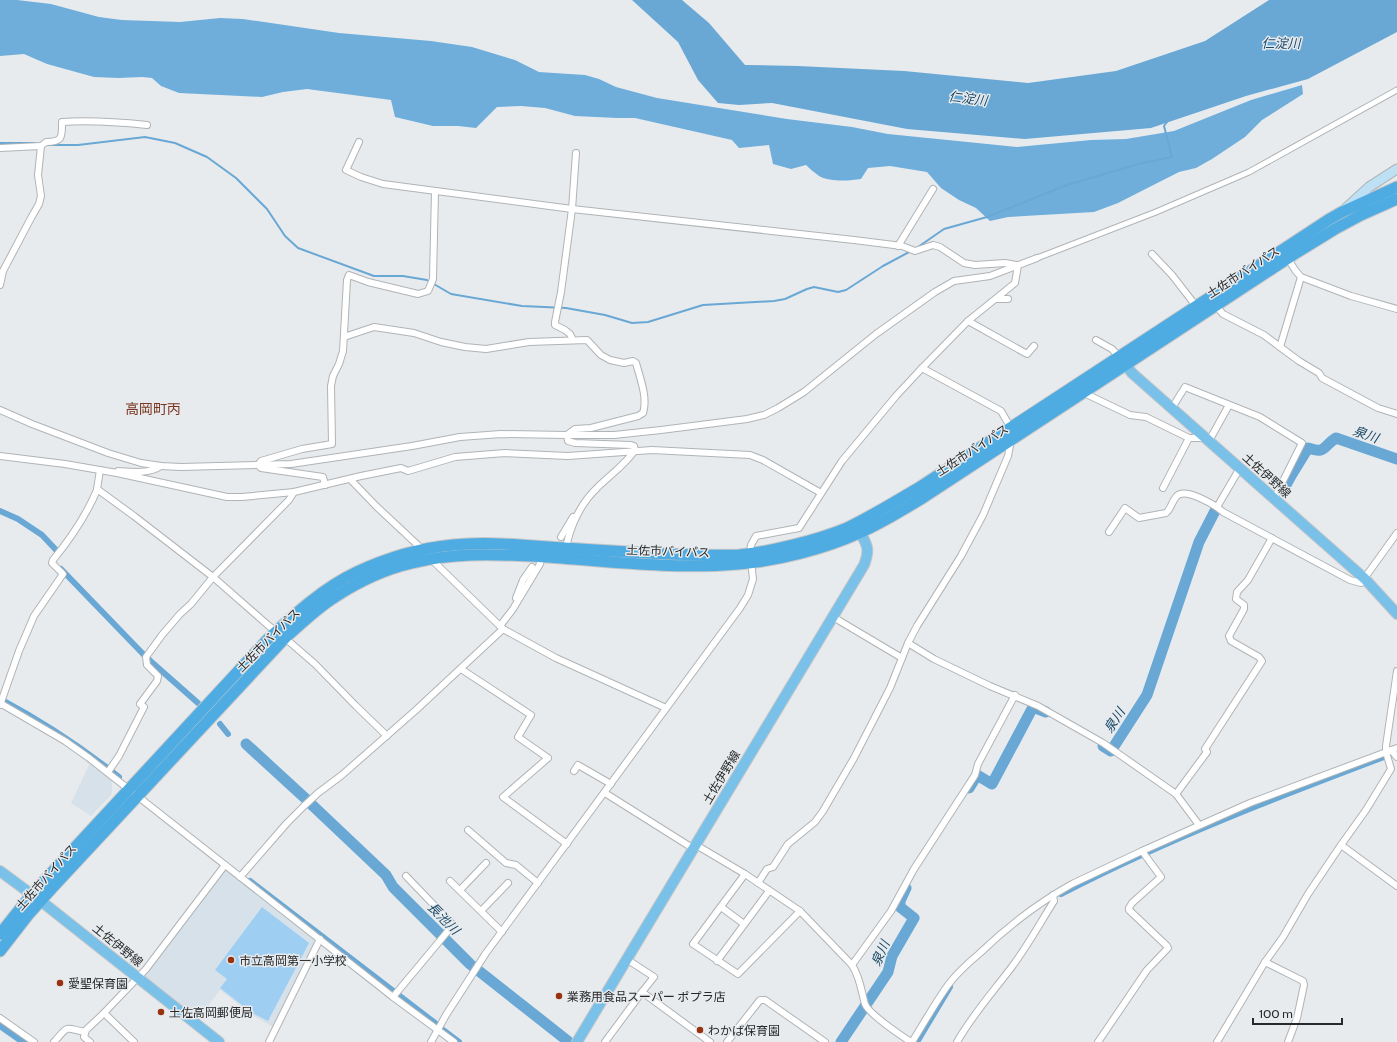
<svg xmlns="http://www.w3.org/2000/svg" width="1397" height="1042" font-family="Cabin,'Noto Sans JP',sans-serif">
<rect width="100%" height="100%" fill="#e8ebee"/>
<g fill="#d7e1e9">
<path d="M90 763 112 780V794L91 816 71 803Z"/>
<path d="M225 870 314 940 313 945 273 1027 252 1015 220 990 199 1018 145 977V974L223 871Z"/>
</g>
<path fill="#9ecff3" d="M262 907 309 943 268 1021 252 1013 220 988 227 979 215 970Z"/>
<path fill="#6faedb" d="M0 0H17L51 4 99 17 122 20 180 22 220 18 243 19 339 33 431 41 472 47 515 60 539 72 585 75 599 79 616 87 657 98 787 119 852 127 888 134 1017 147 1091 140 1126 139 1174 131 1251 100 1302 85 1303 94 1262 120 1245 137 1212 159 1196 168 1179 172 1118 203 1094 212 1008 217 990 221 976 208 959 200 941 188 927 172 890 166 868 168 861 179C849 181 830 182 819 176 815 173 810 169 806 165L791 169 773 164 769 145 739 148 732 140 635 118H617L575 116 545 108 521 106 497 107 476 128 458 126H433L395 117 391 100 307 89 283 92 262 97 179 93 161 86 152 78 142 77 119 78 94 77 47 64 24 54 0 56Z"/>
<path fill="#69a8d5" d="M632 0H682L709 23 745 65 798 66 904 71 1028 83 1116 71 1205 41 1269 0H1397V32L1308 79 1246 96 1151 128 1025 139 907 129 772 103 739 105 718 103 698 80 678 42Z"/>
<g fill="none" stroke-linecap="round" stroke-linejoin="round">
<g stroke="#69a8d5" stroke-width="2">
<path d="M0 143H35"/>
<path d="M49 145H78L145 137 175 143 207 157 236 178 267 209 285 236 298 248 374 276H403L427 280 451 294 522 306 566 308 605 315 632 323 648 322 703 305 774 301 785 299 807 289 814 287 838 292 846 290 883 266 911 251"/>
<path d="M918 247 944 229 987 217 1064 186 1138 164 1172 157 1164 126 1167 122"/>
</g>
<g stroke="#69a8d5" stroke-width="6">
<path d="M0 511 18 519 42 535 58 552"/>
<path d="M61 569 145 656"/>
<path d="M147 658 198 703"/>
<path d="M0 699C43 722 81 747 119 777"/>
<path d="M220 724 228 734"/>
<path d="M250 881 435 1023"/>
<path d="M1061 894C1169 838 1283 795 1397 752"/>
<path d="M443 1030 459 1042"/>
<path d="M917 1042 950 987"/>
</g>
<g stroke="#69a8d5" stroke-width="11">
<path d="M1282 492 1292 474 1308 448C1326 454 1322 447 1336 438L1397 459"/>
<path d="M246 744 306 799"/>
<path d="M1103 746 1111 751 1147 695 1199 542 1216 509"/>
<path d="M969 788 977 775 992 784 1033 707 1046 712"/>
<path d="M311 804 386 875 393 887 470 964 569 1042"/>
<path d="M0 1023 27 1042"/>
<path d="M841 1042 888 972 892 956 914 918 900 907V901L906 888"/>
</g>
<defs>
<path id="pedestrian" d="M1037 258 1156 212 1249 172 1397 90"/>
<g id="minor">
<path d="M359 142 346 170 361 177 383 184 572 209 854 240 902 246 915 251 933 245 940 247 964 263 975 265 1005 263 1016 265"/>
<path d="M41 146 46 142C63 142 62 137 62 122 90 120 118 122 147 125"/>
<path d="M0 148 41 146 38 175 41 196 39 204 31 218 3 271 0 285"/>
<path d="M898 246 933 189"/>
<path d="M1152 254 1172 275 1196 306"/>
<path d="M1287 257 1295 270 1301 277 1351 296 1397 309"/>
<path d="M996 299H1008"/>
<path d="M1215 305 1223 314 1264 335 1280 347 1301 277"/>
<path d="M968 321 1027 354 1034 346"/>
<path d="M344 337 374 327 414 333 441 342 465 347 486 349 529 342 587 340 601 355 610 360 624 363 633 361 636 363C640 378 648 398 643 413L638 416 591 428 575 429 567 435 568 441 575 443 631 445 634 446 635 450C625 465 610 475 597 488 581 503 570 526 566 548"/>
<path d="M573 340 570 334 565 330 555 325V322L561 292 572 209 576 153"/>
<path d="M1096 340 1112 349 1119 357"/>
<path d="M1280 347 1299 361 1319 373 1322 378 1378 408 1397 414"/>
<path d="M922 368 1001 411 1008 423 1011 430"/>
<path d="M1084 393 1130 415 1146 417 1189 438H1204"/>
<path d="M1172 408 1185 387 1260 417 1302 443 1274 499"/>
<path d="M0 410 32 424 108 453 141 463 161 466 181 467 291 464 412 446 460 437 501 434 567 435H614L661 430 747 419 764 415 778 408 804 392 876 334 935 292 954 281 990 276 1037 258"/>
<path d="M1209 441 1229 405"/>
<path d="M0 456 65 464 117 473 118 471C132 472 149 474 161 466"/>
<path d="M100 470 97 489 134 516 213 577 269 626 285 638 315 664 356 706 387 736"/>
<path d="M117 473 227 497H242L294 492 361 476 401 468 408 471 455 457 505 453 568 456 652 450 750 455 763 460 821 493"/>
<path d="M350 479 376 506 423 550"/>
<path d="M325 485 323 477 261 468 258 465 261 461 302 449 332 444 331 386 333 376 339 364 343 351 347 280 349 275 368 282 418 294 428 291 433 279 435 191"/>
<path d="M1163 488 1189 438"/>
<path d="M1217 507 1240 468"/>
<path d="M1109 532 1125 508 1139 518 1166 513C1171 509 1171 503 1176 497 1184 486 1215 505 1223 512L1350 580 1361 583 1397 533"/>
<path d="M561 537 573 517"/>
<path d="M430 558 503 629 556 658 666 708"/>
<path d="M516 598 523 580 532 567"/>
<path d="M833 617 902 658"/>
<path d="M500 626 513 609 540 564 541 557"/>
<path d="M908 643 934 659 990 686 1038 706 1103 743 1176 794 1199 825"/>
<path d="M461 669 531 715 518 737 548 758 503 797 567 844"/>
<path d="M0 703 65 741 89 758 393 997 454 1042"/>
<path d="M0 705 19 651 34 616 63 574 52 563 53 560C71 538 86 516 97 490"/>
<path d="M1391 750 1397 757"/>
<path d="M574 771 578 765 611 784"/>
<path d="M108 772 119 756 144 707 140 704 157 681 158 676 147 665 146 657 162 635 180 614 191 604 213 577 289 500 294 492"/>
<path d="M605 793 694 849"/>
<path d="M1176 794 1207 752 1205 749 1262 661 1259 657 1231 641 1229 636 1244 609V605L1236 599 1237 592 1248 580 1272 538"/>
<path d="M468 830 506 863 516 865 538 883"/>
<path d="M696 845 745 874 800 911 852 965C860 977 861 990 865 1004 869 1014 900 1035 911 1042"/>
<path d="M1341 845 1397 886"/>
<path d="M745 874 693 944 738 974 800 911"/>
<path d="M240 877 287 823 304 806 318 793 342 775 416 710 503 629"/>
<path d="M450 881 502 932"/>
<path d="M758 883 767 869 773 867 788 844 815 822 823 811 854 758 890 688 908 643 917 626 961 556 983 515 1008 456 1011 440"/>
<path d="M460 890 486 863"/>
<path d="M721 907 744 924"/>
<path d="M481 911 508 883"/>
<path d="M628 960 654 977 642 992"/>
<path d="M717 961 769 891"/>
<path d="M1265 962 1303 981 1304 985 1297 1018 1288 1042"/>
<path d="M852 965 891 911 914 869 975 775 978 764 1015 695"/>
<path d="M393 997 453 925 406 876"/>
<path d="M104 1013 134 1042"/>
<path d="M0 1018 34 1042"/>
<path d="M54 1042C70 1024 64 1028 85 1032"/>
<path d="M90 1042 84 1037 86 1030 102 1015 146 969 225 865"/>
<path d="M269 1042 320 939"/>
<path d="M431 1042 446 1015 486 953 740 608 748 595 753 579 750 553 751 545 756 536 799 528 842 461 896 396 922 368 968 321 1015 283 1018 265"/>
<path d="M605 1042 642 992 710 1042"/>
<path d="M727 1042 760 1000H765L825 1042"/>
<path d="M912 1042C924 1023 935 1003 948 985 957 973 968 963 980 953 1008 926 1038 903 1072 884L1142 851 1250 803 1397 748"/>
<path d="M957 1042C973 1014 992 993 1011 968 1027 947 1040 923 1054 901L1053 895"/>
<path d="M1098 1042 1147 970 1168 948 1167 946 1129 910V908L1132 903 1161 877 1142 851"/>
<path d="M1217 1042 1265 962 1283 937 1308 894 1341 845 1366 810 1391 769 1386 752V746L1397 671"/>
</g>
<path id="secondary" d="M1346 208 1369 187 1397 169"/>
<g id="primary">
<path d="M1121 359 1132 373 1365 579 1397 614"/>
<path d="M0 871 46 905 219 1042"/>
<path d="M577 1042 864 565C872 545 864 543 857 525"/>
</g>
<g id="trunk">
<path d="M0 934 32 894 268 639C295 614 323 588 357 572 387 558 420 548 453 545 480 542 507 544 534 546 579 549 624 552 669 554 692 555 716 556 739 555 770 552 818 540 847 528 872 516 896 501 920 487L1328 220 1342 212 1397 187"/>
<path d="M0 951 28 915 53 887 285 638C301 624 317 608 335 597 358 582 386 569 412 563 451 553 491 554 531 556 599 560 669 570 738 564 776 561 824 549 859 533 882 523 903 510 924 497L1296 253 1335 229 1361 215 1397 199"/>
</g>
</defs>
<use href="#pedestrian" stroke="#b0b4b6" stroke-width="7"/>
<use href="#minor" stroke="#b0b4b6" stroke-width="8"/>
<use href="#secondary" stroke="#b0b4b6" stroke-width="11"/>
<use href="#primary" stroke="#c7c7c8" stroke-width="12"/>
<use href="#trunk" stroke="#c7c7c8" stroke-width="13"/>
<use href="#pedestrian" stroke="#fff" stroke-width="5"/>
<use href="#minor" stroke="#fff" stroke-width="6"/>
<use href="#secondary" stroke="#bde0f4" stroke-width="9"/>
<use href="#primary" stroke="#7ac1e9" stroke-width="10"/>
<use href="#trunk" stroke="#4eace2" stroke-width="11"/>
</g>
<g fill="#97310e" stroke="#e8ebee" stroke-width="1.5">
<circle cx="231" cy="960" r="4"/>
<circle cx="60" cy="983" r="4"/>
<circle cx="559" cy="996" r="4"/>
<circle cx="161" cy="1012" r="4"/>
<circle cx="700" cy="1030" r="4"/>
</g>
<g text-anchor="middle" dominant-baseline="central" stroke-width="3" stroke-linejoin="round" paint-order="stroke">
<g font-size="12" fill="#27292a" stroke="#e8ebee">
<text transform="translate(1243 272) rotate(-33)">土佐市バイパス</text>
<text transform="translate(972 450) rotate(-33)">土佐市バイパス</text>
<text transform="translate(1267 475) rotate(42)">土佐伊野線</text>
<text transform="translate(668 551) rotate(2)">土佐市バイパス</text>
<text transform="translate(268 640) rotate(-45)">土佐市バイパス</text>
<text transform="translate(721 777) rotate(-59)">土佐伊野線</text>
<text transform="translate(46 877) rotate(-48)">土佐市バイパス</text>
<text transform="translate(118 945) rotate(39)">土佐伊野線</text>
</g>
<g font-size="12" fill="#27292a" stroke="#e8ebee" text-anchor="start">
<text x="239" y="960">市立高岡第一小学校</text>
<text x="68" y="983">愛聖保育園</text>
<text x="567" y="996">業務用食品スーパー ポプラ店</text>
<text x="169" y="1012">土佐高岡郵便局</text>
<text x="708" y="1030">わかば保育園</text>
</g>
<g font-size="13" font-style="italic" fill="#184867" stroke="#e8ebee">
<text x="1281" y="43">仁淀川</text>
<text transform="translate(968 98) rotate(7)">仁淀川</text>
<text transform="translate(1366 434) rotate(19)">泉川</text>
<text transform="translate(1114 720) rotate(-57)">泉川</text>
<text transform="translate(444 918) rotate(45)">長池川</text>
<text transform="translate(880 953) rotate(-66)">泉川</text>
</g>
<g font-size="14" fill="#7a3622" stroke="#e8ebee">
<text x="153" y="409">高岡町丙</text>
</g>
</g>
<path d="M1253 1018v6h89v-6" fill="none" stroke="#27292a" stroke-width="2"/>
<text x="1259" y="1018" font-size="12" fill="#27292a" stroke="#e8ebee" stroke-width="3" paint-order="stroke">100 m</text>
</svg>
